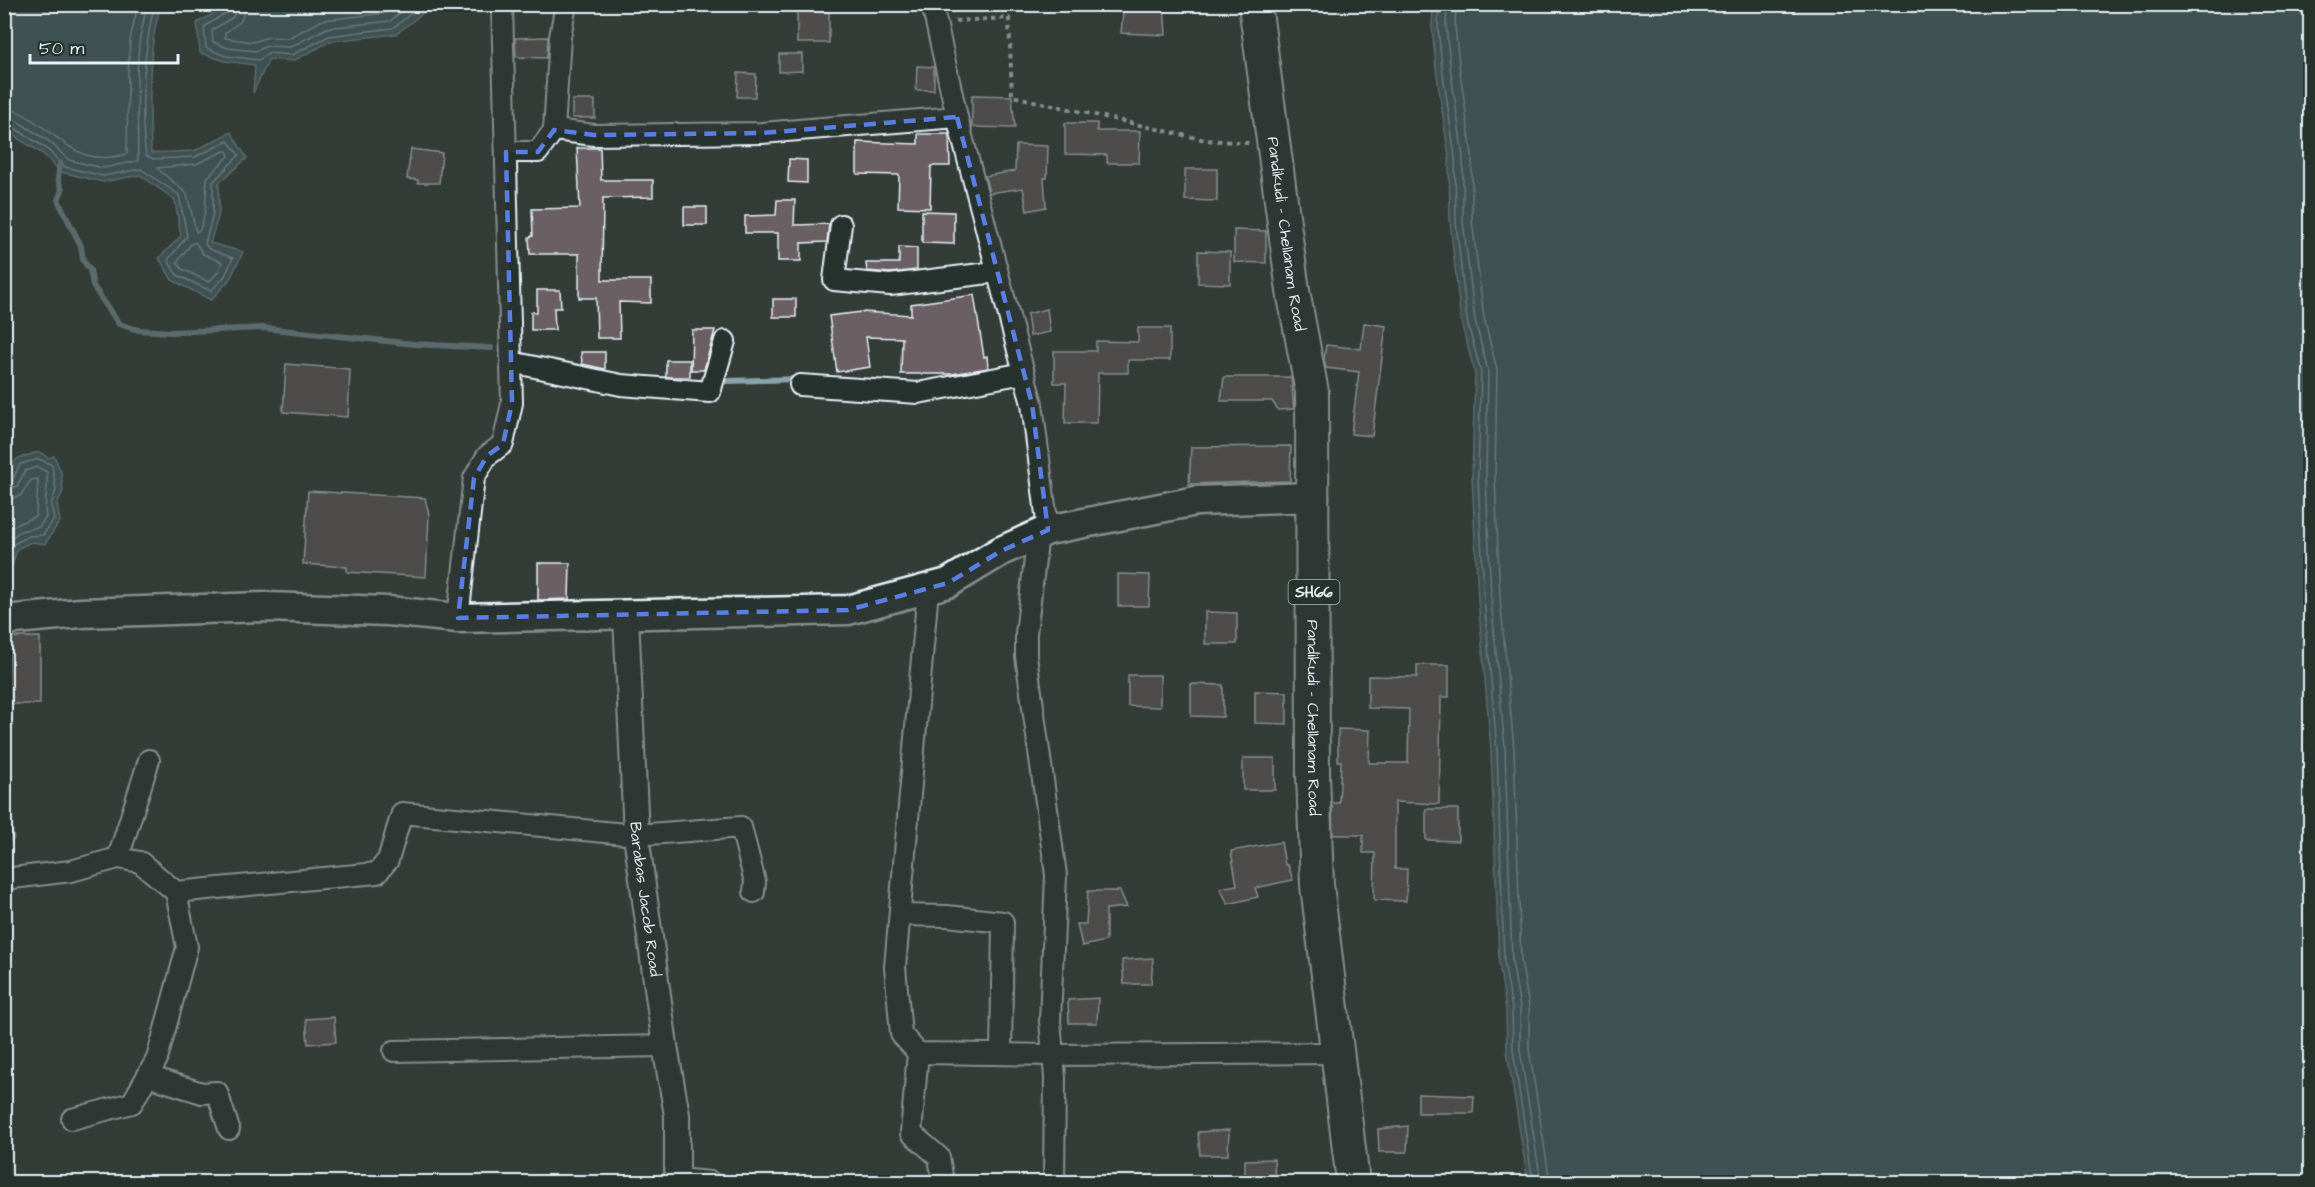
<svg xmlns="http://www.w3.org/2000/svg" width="2315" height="1187" font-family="'Architects Daughter',sans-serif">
<rect width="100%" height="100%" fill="#343c38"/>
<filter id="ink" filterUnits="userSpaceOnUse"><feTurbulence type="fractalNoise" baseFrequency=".0167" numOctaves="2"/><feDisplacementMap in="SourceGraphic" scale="12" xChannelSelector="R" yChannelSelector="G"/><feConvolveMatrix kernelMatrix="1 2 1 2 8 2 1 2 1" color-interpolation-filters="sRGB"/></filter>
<g filter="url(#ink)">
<g fill="#4c6d73" stroke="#8aa2a8" stroke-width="1.5">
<path d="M5 4 161 5C146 52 150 104 151 153L194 151 231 132 247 158 219 183V214L210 243 243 252 230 279 211 300 172 280 159 258 181 236 175 200 140 175 103 182 61 172 43 154 5 130Z"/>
<path d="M223 5H433L396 34 331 41 293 61 269 59 253 93 255 65 225 61 200 53 197 23 225 7Z"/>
<path d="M1433 5H2310V1182H1528L1507 1051 1506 1010 1499 962 1491 750 1478 599 1472 477 1475 373 1461 322 1450 222 1449 158 1436 68 1432 27Z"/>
<path d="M34 453H42L48 458 54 456 61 472 63 491 57 505 60 521 45 544 31 542 17 549 12 566 7 568 4 567C4 545 0 471 17 459 21 456 29 456 34 453Z"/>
</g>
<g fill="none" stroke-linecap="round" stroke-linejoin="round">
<g stroke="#aabcc3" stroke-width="1.5">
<path d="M230 4 227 12 204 27 206 48 226 56 259 60 268 53 292 55 329 36 393 28 423 4"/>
<path d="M238 4 233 17 212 30 213 42 228 48 256 51 267 46 290 47 327 28 390 21 411 4"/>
<path d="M247 4 241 21 225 33V38L253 42 268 37 288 38 323 20 386 13 397 4"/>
<path d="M1439 4 1438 27 1442 67 1455 157 1456 222 1467 321 1481 372 1478 477 1484 598 1497 750 1504 961 1512 1009 1513 1050 1533 1182"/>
<path d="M1447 4 1446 26 1450 66 1463 156V221L1475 320 1488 371 1486 477 1491 598 1505 749 1512 961 1520 1008V1050L1541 1182"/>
<path d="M1456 4 1455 26 1459 65 1472 155V220L1484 318 1497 370 1495 477 1500 597 1514 749 1521 960 1529 1007V1049L1550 1182"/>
<path d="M4 108C15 109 22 113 31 119 67 142 80 167 127 154L128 74 130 40 138 4"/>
<path d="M4 117 17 121 50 142 69 160 103 168 138 161 137 75 139 42 147 4"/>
<path d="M4 125 13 127 47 149 65 167 103 176 141 169 179 195 187 236 168 260 177 275 211 291 225 276 233 258 209 249 205 244 213 213V182L239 155 228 141 195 157 153 159 146 155C139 115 144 44 155 4"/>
<path d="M224 151H227L229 156 207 178 205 212 200 230 196 232 187 194 157 168 196 164Z"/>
<path d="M192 243H196L203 254 222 262 219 271 209 282 182 269 177 262Z"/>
<path d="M4 483 12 481 20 464 39 459 52 465 56 490 51 505 54 519 43 535 29 536 14 544 4 562"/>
<path d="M4 491 17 486 25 471 37 467 47 472C49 489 43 501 46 517L39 527 20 531 4 544"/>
<path d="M4 500 20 496 31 480 38 479 36 516 4 530"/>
</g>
<g stroke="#8aa2a8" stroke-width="6">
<path d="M60 163 58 179 62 190 58 200 81 246 83 260 90 270 93 286 119 324 138 330 171 332 263 328 414 344 491 348"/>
<path d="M693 382 800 379"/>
<path d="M4 815 12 838 4 841"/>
</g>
</g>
<g fill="#6a5f62" stroke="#e8f1f8" stroke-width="1.5">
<path d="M1124 4H1164L1166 35 1121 33Z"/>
<path d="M797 11 829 12V43H797Z"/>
<path d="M548 37 547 58 516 57 515 38Z"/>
<path d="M779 54H802V71L779 72Z"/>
<path d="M917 66 934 67V90H916Z"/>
<path d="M738 73 756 74 755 97H737Z"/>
<path d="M972 95 1012 96 1015 128 972 127Z"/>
<rect x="572" y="100" width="23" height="18"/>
<path d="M1065 123H1097V131H1140L1139 163H1107V155L1065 154Z"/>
<path d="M918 134H949L950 166H931L930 208 898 207 899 175 857 174V142L918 144Z"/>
<path d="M1016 145 1048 146 1047 178H1044L1046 207 1027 211 1023 188 989 193 985 176 1015 171Z"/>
<path d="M577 148H600L601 180H653V197L603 198 602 280H651V303L619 302 620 338H597L596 298H579V254H530L529 237 533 236 532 209 580 208Z"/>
<path d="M411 149 442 153 439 183H418V180L407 179Z"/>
<path d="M789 159 807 160V183L788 182Z"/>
<path d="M1185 169H1217V201L1185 200Z"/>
<path d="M777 200H795L794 225 829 224 827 242 801 243V261H778V233H745V216L776 215Z"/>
<rect x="684" y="207" width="23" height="18"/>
<path d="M922 211 954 212V244L922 243Z"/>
<path d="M1234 230 1266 231V263L1234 262Z"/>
<path d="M899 247 917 248V270L890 273 867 271 866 263H899Z"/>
<path d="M1198 251 1230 252V284L1198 283Z"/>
<path d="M537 290H560L561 308H554L555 330H531V312H537Z"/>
<path d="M974 295 984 357 987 356 988 368 952 374H901L902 338 866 337 870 367 837 372 829 316 862 312 911 315V304Z"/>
<rect x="773" y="299" width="23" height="18"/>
<path d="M1047 309 1050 332 1030 336 1027 314Z"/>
<path d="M1364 323 1386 326 1372 436 1351 434 1359 372 1326 368 1324 359 1326 345 1361 349Z"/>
<path d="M1138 328H1170V360H1128V373H1098L1097 423H1065L1066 383H1054V351H1096V341L1138 342Z"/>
<path d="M692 330H715L704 370H691Z"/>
<path d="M581 352H605V369L582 364Z"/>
<rect x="666" y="360" width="24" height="17"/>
<path d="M286 364 350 369 348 417 283 412Z"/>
<path d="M1224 377H1291L1294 409 1278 410 1272 401H1221Z"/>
<path d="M1291 446 1290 481 1189 484 1191 447Z"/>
<path d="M308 491 425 498 429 515 426 577 347 572V567L303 564Z"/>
<path d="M538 563H570L569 599 538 600Z"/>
<path d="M1118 574 1150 575 1149 606H1118Z"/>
<path d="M1205 612 1237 613V644H1205Z"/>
<path d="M9 637H40V704H8Z"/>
<path d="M1417 665H1449V697H1441L1439 804 1395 802V869H1407L1406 901 1374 900 1375 853H1363V835H1333L1332 803H1339L1341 761H1338V729L1370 730 1369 763H1408L1409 709 1368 708V676L1417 677Z"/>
<path d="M1128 675H1160V707L1128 706Z"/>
<path d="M1191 684 1223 685V717L1191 716Z"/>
<path d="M1255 691 1287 692V724L1255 723Z"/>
<rect x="1243" y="758" width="32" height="32"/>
<path d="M1426 809H1458V841L1426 840Z"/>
<path d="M1281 842 1285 865H1288L1293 880 1255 888 1258 897 1228 904 1220 888 1237 885 1231 851Z"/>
<path d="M1088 891H1120L1127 907 1106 909V941L1082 946 1077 924H1086Z"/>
<path d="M1153 958 1151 984H1124L1122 960Z"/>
<path d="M1098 998 1097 1023H1069L1068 1000Z"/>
<path d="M334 1017 336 1042 308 1044 306 1019Z"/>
<path d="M1418 1094 1474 1096 1473 1113H1418Z"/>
<path d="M1408 1126 1407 1152H1379L1378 1129Z"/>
<path d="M1229 1130 1228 1155H1200L1198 1132Z"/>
<path d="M1274 1159 1275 1182H1245V1160Z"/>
</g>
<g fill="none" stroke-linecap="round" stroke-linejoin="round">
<defs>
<g id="minor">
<path d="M932 4 957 117"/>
<path d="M554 130 560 37 566 4"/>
<path d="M506 152H538L554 130 594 135 762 133 957 117 1032 404 1048 530"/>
<path d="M841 225 834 280 890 285 997 272"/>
<path d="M511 362 621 385 710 392 725 341"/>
<path d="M800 385 918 393 1024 373"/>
<path d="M1038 534 1026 634V656L1056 875 1050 1021 1055 1077 1054 1182"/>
<path d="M928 589 895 967 901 1034 918 1053 1052 1055 1337 1053"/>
<path d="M458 618 474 478 487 456 503 444 512 403 502 4"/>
<path d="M118 858 149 760"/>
<path d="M4 879 71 871 118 858 140 862 176 892 187 947 157 1059 132 1103 72 1119"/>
<path d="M176 892 377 873 388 860 402 813 636 835 741 827 755 882 754 892"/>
<path d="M900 915 947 916 1003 922 1001 1054"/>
<path d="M394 1051 665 1046"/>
<path d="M918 1053 911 1133 939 1157 943 1182"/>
<path d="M148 1076 202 1093 217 1092 229 1129"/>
<path d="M677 1179 710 1182"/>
</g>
<g id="tertiary">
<path id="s1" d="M626 615 636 835 665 1046 677 1115V1182"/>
</g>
<path id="secondary" d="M4 620 81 613 266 607 388 611 458 618 848 610 948 583 1001 551 1048 530 1196 501 1314 497"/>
<g id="primary">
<path id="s2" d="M1255 4 1293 291 1312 392 1313 775 1317 885 1353 1182"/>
</g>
</defs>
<use href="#minor" stroke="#e8f1f8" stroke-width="24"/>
<use href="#tertiary" stroke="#e8f1f8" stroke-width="28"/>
<use href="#secondary" stroke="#e8f1f8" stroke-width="33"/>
<use href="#primary" stroke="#e8f1f8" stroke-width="36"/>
<path stroke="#e8f1f8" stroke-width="4" stroke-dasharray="4.5 4.5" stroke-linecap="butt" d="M955 21 1009 18 1012 96 1205 140 1249 143"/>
<use href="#minor" stroke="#26332d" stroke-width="20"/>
<use href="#tertiary" stroke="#26332d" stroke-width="24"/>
<use href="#secondary" stroke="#26332d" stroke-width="28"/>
<use href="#primary" stroke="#26332d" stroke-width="32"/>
</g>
</g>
<path d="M0 0H2315V1187H0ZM957 117 1032 404 1048 530 1001 551 948 583 848 610 458 618 474 478 487 456 503 444 512 403 506 152H538L554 130 594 135 762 133Z" fill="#343c38" fill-opacity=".55" fill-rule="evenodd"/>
<path fill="none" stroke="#5a7fe2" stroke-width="4.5" stroke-dasharray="12 8" stroke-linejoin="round" d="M957 117 1032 404 1048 530 1001 551 948 583 848 610 458 618 474 478 487 456 503 444 512 403 506 152H538L554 130 594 135 762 133Z"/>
<g text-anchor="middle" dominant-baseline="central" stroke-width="4.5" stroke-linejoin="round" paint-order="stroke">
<rect fill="#26332d" stroke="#aeb8bb" stroke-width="1.5" x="1288.5" y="580" width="51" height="24" rx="4.5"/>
<g font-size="15" font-weight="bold" fill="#e8f1f8">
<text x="1314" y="592">SH66</text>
</g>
<g font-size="16" fill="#e8f1f8" stroke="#26332d">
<text stroke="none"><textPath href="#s2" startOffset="232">Pandikudi - Chellanam Road</textPath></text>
<text stroke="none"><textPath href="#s2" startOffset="718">Pandikudi - Chellanam Road</textPath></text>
<text stroke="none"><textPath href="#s1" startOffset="285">Barabas Jacob Road</textPath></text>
</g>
</g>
<rect width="2315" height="1187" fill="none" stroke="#26332d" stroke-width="24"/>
<rect x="12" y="12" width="2291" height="1163" fill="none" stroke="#e8f1f8" stroke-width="2" filter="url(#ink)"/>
<path d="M30 54v9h148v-9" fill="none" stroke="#e8f1f8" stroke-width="3"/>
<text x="39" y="54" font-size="18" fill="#e8f1f8" stroke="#26332d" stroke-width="4.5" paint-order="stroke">50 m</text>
</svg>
